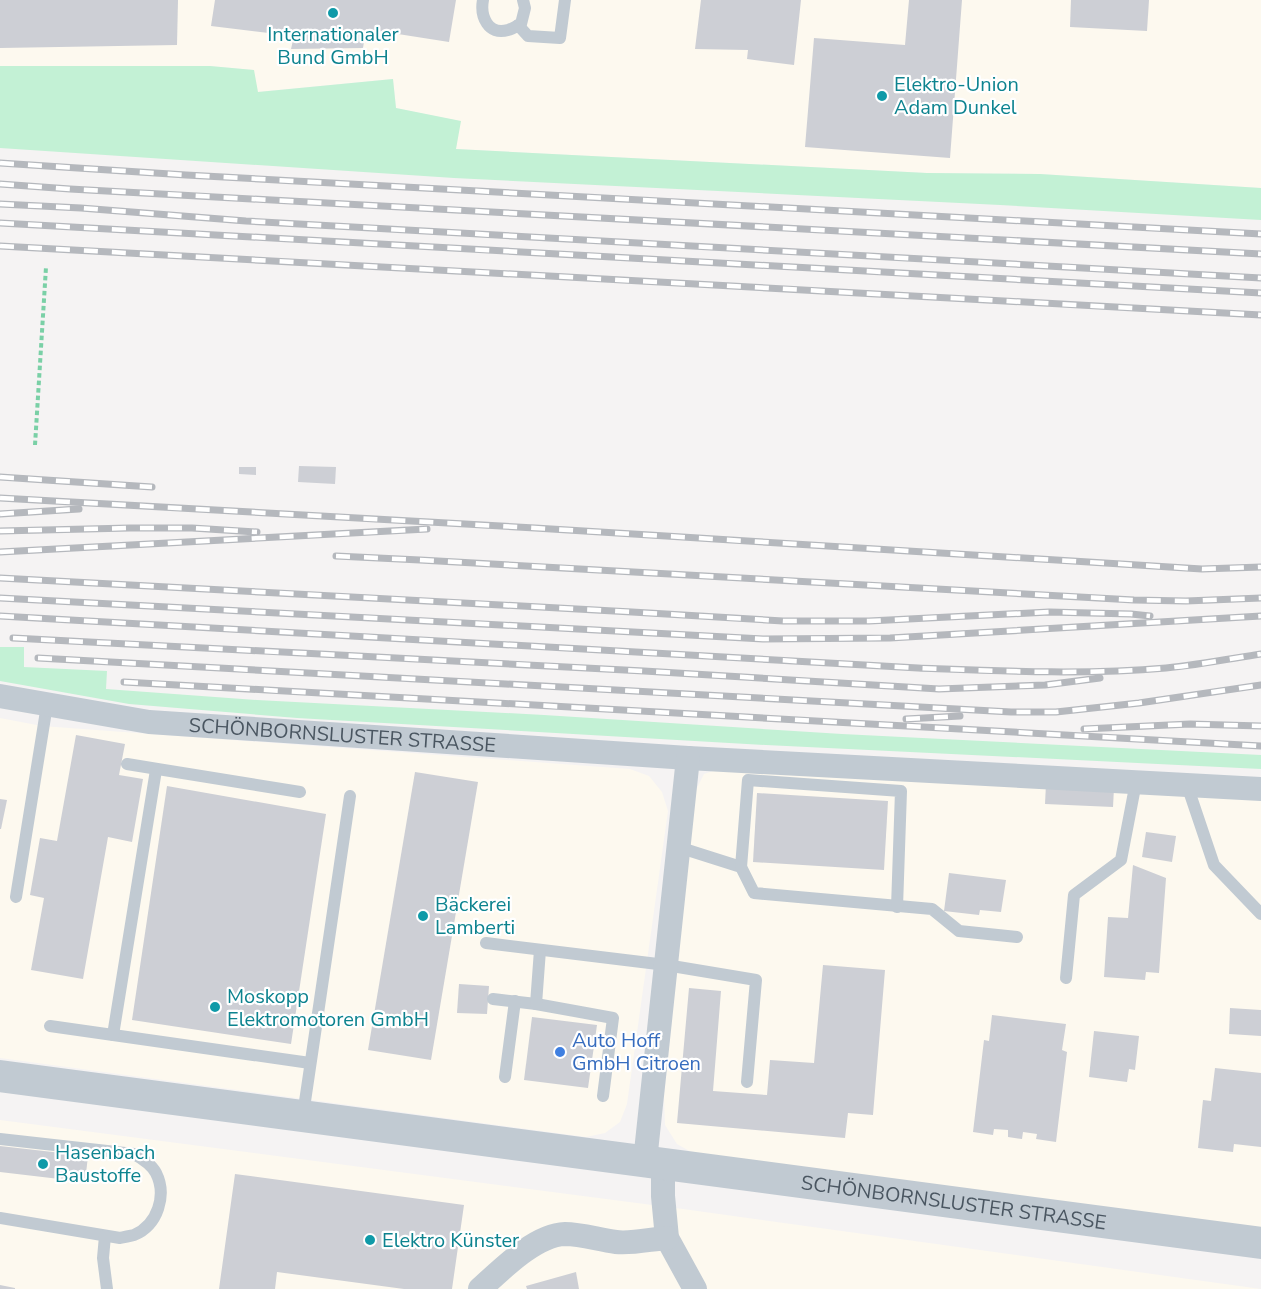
<svg xmlns="http://www.w3.org/2000/svg" width="1261" height="1289" font-family="'Nunito Sans',sans-serif">
<rect width="100%" height="100%" fill="#f5f3f3"/>
<g fill="#fdf9ef">
<path d="M0 0H1261V188L1041 174 927 173 456 149 460 121 396 108 393 79 257 92 253 70 210 66H0Z"/>
<path d="M0 718 42 726 630 769 649 776 662 792 668 811 627 1104 620 1122 605 1133 586 1137 0 1058Z"/>
<path d="M722 768 1261 794V1230L693 1153 677 1144 665 1125 664 1097 695 792 704 774Z"/>
<path d="M0 1120 683 1209 1261 1289H0Z"/>
</g>
<g fill="#c3f1d5">
<path d="M0 66H210L254 70 258 92 393 79 396 108 461 121 456 149 927 173 1040 174 1261 188V220L1000 205 454 178 0 148Z"/>
<path d="M0 647H24V667L107 671 106 689 257 700 544 715 842 734 1261 755V769L766 745 297 718 129 704 0 681Z"/>
</g>
<g fill="#cdcfd5">
<path d="M0 0H178L177 45 0 48Z"/>
<path d="M215 0H456L449 42 366 29 363 48 291 49 294 36 211 26Z"/>
<path d="M701 0H801L794 65 747 59 748 50 695 49Z"/>
<path d="M909 0H962L950 158 805 147 814 38 905 45Z"/>
<path d="M1071 0H1149L1147 31 1070 27Z"/>
<path d="M299 466 336 467 335 484 298 482Z"/>
<path d="M239 467H256V475L239 474Z"/>
<path d="M76 735 125 744 119 775 143 779 132 842 108 837 83 979 31 970 44 898 30 895 40 838 57 841Z"/>
<path d="M415 772 478 782 431 1060 368 1050Z"/>
<path d="M1046 784 1114 788 1113 807 1045 804Z"/>
<path d="M167 786 326 814 291 1044 132 1020Z"/>
<path d="M757 793 888 801 884 870 753 862Z"/>
<path d="M0 799 7 800 1 829H0Z"/>
<path d="M1146 832 1176 836 1172 862 1142 857Z"/>
<path d="M1133 865 1166 878 1159 973 1146 972 1145 980 1104 977 1108 917 1128 918Z"/>
<path d="M949 873 1006 880 1001 912 980 910 979 915 944 911Z"/>
<path d="M823 965 885 970 873 1115 848 1113 845 1138 677 1123 689 988 721 991 713 1091 767 1095 770 1060 814 1063Z"/>
<path d="M459 984 489 986 487 1014 457 1013Z"/>
<path d="M1230 1008 1261 1010V1036L1229 1034Z"/>
<path d="M992 1015 1066 1024 1062 1050 1067 1052 1056 1142 1036 1139 1037 1134 1023 1132 1022 1139 1008 1137V1130L994 1129 993 1135 973 1132 984 1040 989 1041Z"/>
<path d="M532 1017 597 1025 588 1088 524 1080Z"/>
<path d="M1094 1031 1139 1036 1135 1070 1129 1069 1127 1082 1089 1077Z"/>
<path d="M1215 1068 1261 1073V1147L1234 1144 1233 1152 1198 1148 1203 1100 1211 1101Z"/>
<path d="M0 1146 88 1156 85 1182 0 1172Z"/>
<path d="M235 1174 464 1205 452 1289H404L277 1272 275 1289H219Z"/>
<path d="M576 1272 579 1289H527L526 1286Z"/>
<path d="M0 1285 15 1288V1289H0Z"/>
</g>
<g fill="none" stroke-linecap="round" stroke-linejoin="round">
<path stroke="#7ad0a6" stroke-width="4" stroke-dasharray="4.5 3" stroke-linecap="butt" d="M35 445 46 267"/>
<g stroke="#c1cad2" stroke-width="12">
<path d="M483 0C480 16 488 36 508 30 512 29 517 26 521 24L525 8 523 0"/>
<path d="M518 25 528 36 560 38 565 0"/>
<path d="M127 764 300 792"/>
<path d="M1187 785 1214 865 1261 914"/>
<path d="M678 847 741 867 754 893 932 909 959 931 1017 937"/>
<path d="M741 867 748 780 901 791 897 907"/>
<path d="M16 897 47 705"/>
<path d="M486 943 666 965 756 980 747 1082"/>
<path d="M1066 978 1074 895 1121 860 1136 782"/>
<path d="M493 999 536 1004 613 1018 603 1096"/>
<path d="M536 1004 540 950"/>
<path d="M50 1026 310 1063"/>
<path d="M113 1035 156 770"/>
<path d="M505 1077 515 1001"/>
<path d="M303 1115 350 796"/>
<path d="M0 1139 134 1154C143 1159 151 1164 156 1173 167 1195 158 1225 134 1235 130 1236 124 1237 120 1238L0 1218"/>
<path d="M105 1236 103 1258 107 1289"/>
</g>
<g stroke="#c1cad2" stroke-width="24">
<path id="s1" d="M0 696 149 722 688 758 1261 789"/>
<path d="M645 1161 688 758"/>
<path d="M663 1164V1196L667 1238 695 1289"/>
<path d="M480 1289C501 1270 535 1235 565 1234 582 1234 599 1240 616 1242 631 1244 652 1239 667 1238"/>
</g>
<path stroke="#c1cad2" stroke-width="32" id="s2" d="M0 1076 1261 1243"/>
<defs>
<g id="rail">
<path d="M0 163 186 175 1261 234"/>
<path d="M0 184 70 189 1261 254"/>
<path d="M0 204 81 208 246 221 1261 278"/>
<path d="M0 223 1261 293"/>
<path d="M0 246 1261 315"/>
<path d="M0 477 152 487"/>
<path d="M0 498 535 528 1202 569 1261 567"/>
<path d="M0 514 79 509"/>
<path d="M0 531 130 528H192L257 532"/>
<path d="M0 552 427 529"/>
<path d="M336 556 420 560 1134 600 1186 601 1261 598"/>
<path d="M0 578 632 612 783 621H869L1049 612 1131 614 1150 616"/>
<path d="M0 598 763 639 890 638 1261 616"/>
<path d="M0 616 918 668C1000 671 1083 675 1166 668 1197 665 1229 659 1261 654"/>
<path d="M13 638 644 671 939 689 1045 685 1100 678"/>
<path d="M38 658 1011 712H1056L1139 703 1261 685"/>
<path d="M124 682 1261 746"/>
<path d="M906 719 960 716"/>
<path d="M1084 729 1190 724 1261 726"/>
</g>
</defs>
<use href="#rail" stroke="#b5b8bd" stroke-width="7"/>
<use href="#rail" stroke="#fff" stroke-width="4.5" stroke-dasharray="14" stroke-linecap="butt"/>
</g>
<g fill="#0f9aa8" stroke="#fff" stroke-width="2">
<circle cx="333" cy="13" r="6"/>
<circle cx="882" cy="96" r="6"/>
<circle cx="423" cy="916" r="6"/>
<circle cx="215" cy="1007" r="6"/>
<circle cx="43" cy="1164" r="6"/>
<circle cx="370" cy="1240" r="6"/>
</g>
<circle fill="#3f7fe0" stroke="#fff" stroke-width="2" cx="560" cy="1052" r="6"/>
<g text-anchor="middle" dominant-baseline="central" stroke-width="4.5" stroke-linejoin="round" paint-order="stroke">
<g font-size="20" fill="#0d838f" stroke="#fff" text-anchor="start">
<text x="333" y="34" text-anchor="middle">Internationaler<tspan x="333" dy="23">Bund GmbH</tspan></text>
<text x="894" y="84">Elektro-Union<tspan x="894" dy="23">Adam Dunkel</tspan></text>
<text x="435" y="904">Bäckerei<tspan x="435" dy="23">Lamberti</tspan></text>
<text x="227" y="996">Moskopp<tspan x="227" dy="23">Elektromotoren GmbH</tspan></text>
<text x="55" y="1152">Hasenbach<tspan x="55" dy="23">Baustoffe</tspan></text>
<text x="382" y="1240">Elektro Künster</text>
</g>
<g font-size="20" fill="#4a5661" stroke="#fff">
<text stroke="none"><textPath href="#s1" startOffset="345">SCHÖNBORNSLUSTER STRASSE</textPath></text>
<text stroke="none"><textPath href="#s2" startOffset="962">SCHÖNBORNSLUSTER STRASSE</textPath></text>
</g>
<g font-size="20" fill="#366cbe" stroke="#fff" text-anchor="start">
<text x="572" y="1040">Auto Hoff<tspan x="572" dy="23">GmbH Citroen</tspan></text>
</g>
</g>
</svg>
